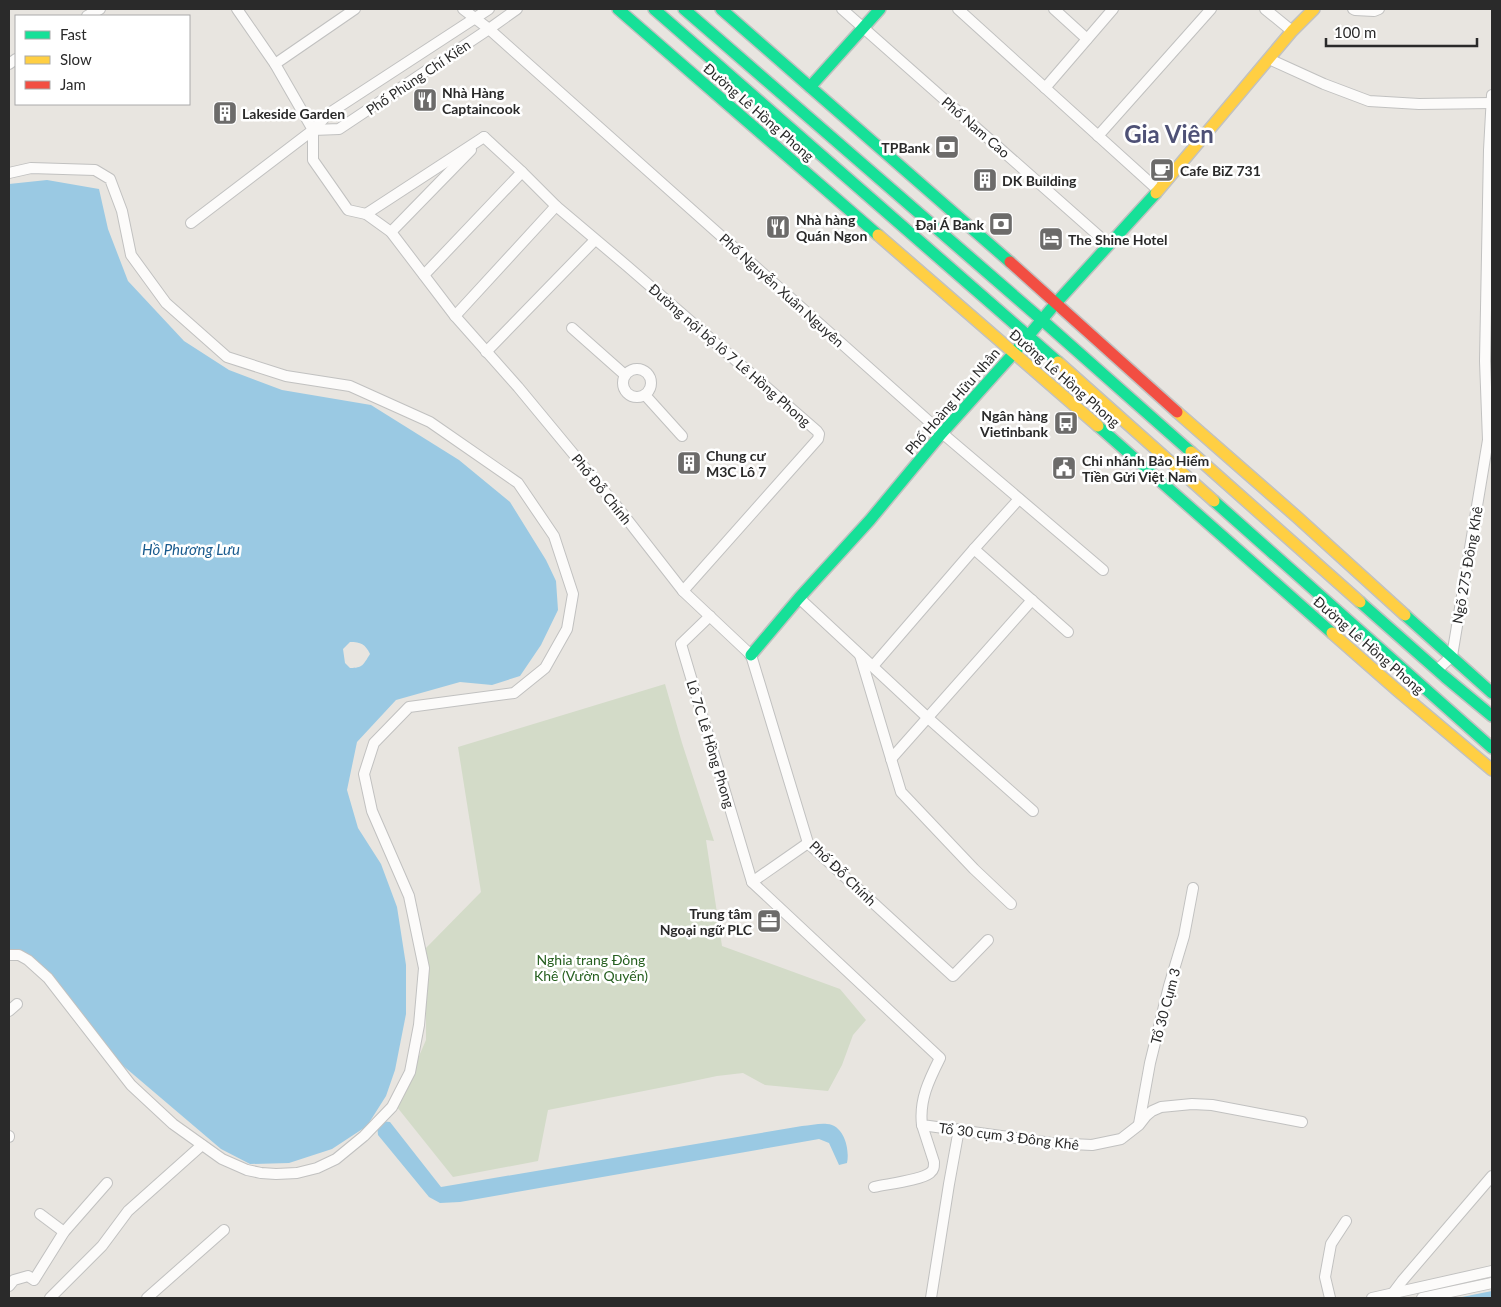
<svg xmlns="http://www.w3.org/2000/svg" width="1501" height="1307" font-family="Lato,sans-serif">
<rect width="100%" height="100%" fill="#e8e5e0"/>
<path fill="#d3dbc8" d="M665 684 682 743 714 841 706 840 722 946 840 989 866 1020 853 1035 842 1065 828 1091 765 1085 743 1073 717 1076 679 1084 548 1110 538 1161 453 1177 397 1107 426 1040V948L481 892 458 747Z"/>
<g fill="#9ac9e3" fill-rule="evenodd">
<path d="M47 180 99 189 108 229 128 281 184 341 229 370 282 390 371 405 459 460 510 502 546 560 556 581 558 610 541 645 520 676 492 685 460 682 396 700 357 742 347 790 358 828 381 864 397 907 406 965V1014L395 1070 386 1096 367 1126 332 1149 289 1163 250 1164 221 1149 114 1058 48 975 29 954 9 952V184ZM350 642C361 642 365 644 370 654 363 665 363 668 350 668L345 663 343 649Z"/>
<path d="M381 1121 390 1122 441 1187 802 1126C810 1126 819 1123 827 1124 844 1125 850 1149 847 1163L839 1165 829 1143 819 1139 460 1202 440 1203 429 1197 378 1135 377 1125Z"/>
<path d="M1492 1291V1298H1457Z"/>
</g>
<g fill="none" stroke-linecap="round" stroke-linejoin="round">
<defs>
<g id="street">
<path d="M237 9 275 64 313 130V160L348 210 366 214 391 232 455 316 518 387 619 509 683 591 751 655 808 843 953 976 988 940"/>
<path d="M463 9 489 29 942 433 1103 570"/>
<path d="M842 9 1109 245"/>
<path d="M958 9 1158 190"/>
<path d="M1054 9 1087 39"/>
<path d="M1265 9 1292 31"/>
<path d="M1353 9 1355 10 1374 11 1379 9"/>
<path d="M87 16 100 9"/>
<path d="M1269 59 1324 84 1369 101 1419 104 1492 103"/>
<path d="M9 64 16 59"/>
<path d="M275 64 355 9"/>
<path d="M1045 88 1113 9"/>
<path d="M313 130 339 129 489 29 517 9"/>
<path d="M1098 136 1211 9"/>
<path d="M9 173 31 168 95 170 110 179 122 211 131 255 166 303 227 357 286 376 350 386 430 422 518 483 554 536 573 594 567 629 545 668 514 693 409 707 374 743 364 774 372 811 409 896 424 968 419 1025 410 1072 392 1107 364 1136 336 1159 317 1168 297 1173 276 1174 261 1173 247 1170 222 1159 173 1124 131 1085 48 978 28 960 19 955H9"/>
<path d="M556 206 627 266 817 431 819 434 818 439 683 591"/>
<path d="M366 214 484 137"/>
<path d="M191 223 313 130 328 114 489 9"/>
<path d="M391 232 471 150"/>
<path d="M424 275 522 172 484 137"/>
<path d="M455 316 556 206 522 172"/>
<path d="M572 328 625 375"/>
<path d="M486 352 595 240"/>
<circle cx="637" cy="383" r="14"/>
<path d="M645 395 682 436"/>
<path d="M974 549 1068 632"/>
<path d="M799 598 928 718 1033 811"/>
<path d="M710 616 681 644 752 882 940 1058C929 1080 919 1100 922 1125L1051 1143 1092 1145 1121 1139 1139 1125 1146 1116 1152 1111 1161 1107 1192 1104 1212 1105 1302 1122"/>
<path d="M860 655 901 792 974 869 1011 904"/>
<path d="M873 666 974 549 1019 499"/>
<path d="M1437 670 1452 656 1488 440 1485 361 1489 150 1492 95"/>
<path d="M891 759 1032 600"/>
<path d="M752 882 808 843"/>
<path d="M9 1011 17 1004"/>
<path d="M1139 1124 1150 1063 1169 986 1184 936 1193 888"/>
<path d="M9 1136V1137"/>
<path d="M874 1187C887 1184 921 1180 930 1173 934 1170 934 1167 934 1162L922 1125"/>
<path d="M40 1214 64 1232"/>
<path d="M9 1286 14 1280 28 1276 34 1280 64 1232 107 1183"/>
<path d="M1393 1293 1402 1281 1492 1176"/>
<path d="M50 1298 102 1246 128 1211 202 1145"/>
<path d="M147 1298 224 1230"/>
<path d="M931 1298 949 1184 959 1129"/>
<path d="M1330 1298 1325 1277 1331 1244 1346 1221"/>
<path d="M1372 1298 1492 1271"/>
<path d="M1422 1298 1492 1283"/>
</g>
<g id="fast">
<path d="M618 9 878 235"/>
<path d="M654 9 1058 362"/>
<path d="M684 9 1042 320 1191 452"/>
<path d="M721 9 1010 262"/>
<path d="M810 87 880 9"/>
<path d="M1098 426 1332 633"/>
<path d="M1214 501 1492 748"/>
<path d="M1360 602 1445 677 1492 716"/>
<path d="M1405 615 1492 693"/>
<path d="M751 655 799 598 870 520 942 433 1014 353 1056 303 1156 193"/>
</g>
<g id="slow">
<path d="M1156 193 1292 31 1314 9"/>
<path d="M878 235 1098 426"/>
<path d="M1058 362 1214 501"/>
<path d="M1177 412 1297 517 1405 615"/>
<path d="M1191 452 1360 602"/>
<path d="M1332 633 1397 690 1492 770"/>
</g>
<path id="jam" d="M1010 262 1177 412"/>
</defs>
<use href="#street" stroke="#c1c1c0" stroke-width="12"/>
<use href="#fast" stroke="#c1c1c0" stroke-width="14"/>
<use href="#slow" stroke="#c1c1c0" stroke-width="14"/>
<use href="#jam" stroke="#c1c1c0" stroke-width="14"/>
<use href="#street" stroke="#fcfbfa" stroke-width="10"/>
<use href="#fast" stroke="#16e098" stroke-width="11"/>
<use href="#slow" stroke="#ffcf43" stroke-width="11"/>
<use href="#jam" stroke="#f24e42" stroke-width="11"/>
</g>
<defs>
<symbol id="restaurant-square" viewBox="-11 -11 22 22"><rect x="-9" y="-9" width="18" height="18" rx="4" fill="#6c6b6a" stroke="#fff"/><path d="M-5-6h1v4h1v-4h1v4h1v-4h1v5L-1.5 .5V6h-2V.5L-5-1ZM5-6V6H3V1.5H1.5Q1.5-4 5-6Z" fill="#fff"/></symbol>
<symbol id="building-square" viewBox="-11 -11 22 22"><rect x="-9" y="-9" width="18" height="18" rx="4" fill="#6c6b6a" stroke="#fff"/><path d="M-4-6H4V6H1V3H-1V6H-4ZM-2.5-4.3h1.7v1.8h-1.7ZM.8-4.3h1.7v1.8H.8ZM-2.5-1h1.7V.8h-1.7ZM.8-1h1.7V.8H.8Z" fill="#fff"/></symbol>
<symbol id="bank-square" viewBox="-11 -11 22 22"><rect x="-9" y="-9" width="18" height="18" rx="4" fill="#6c6b6a" stroke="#fff"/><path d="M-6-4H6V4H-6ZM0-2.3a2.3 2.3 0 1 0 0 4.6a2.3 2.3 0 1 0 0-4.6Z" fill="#fff"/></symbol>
<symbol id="cafe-square" viewBox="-11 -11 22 22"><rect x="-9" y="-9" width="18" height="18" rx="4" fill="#6c6b6a" stroke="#fff"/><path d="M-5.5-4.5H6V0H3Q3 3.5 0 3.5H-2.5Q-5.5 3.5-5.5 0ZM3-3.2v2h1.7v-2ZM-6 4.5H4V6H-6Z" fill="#fff"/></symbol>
<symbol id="hotel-square" viewBox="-11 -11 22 22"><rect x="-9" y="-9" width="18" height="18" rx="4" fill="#6c6b6a" stroke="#fff"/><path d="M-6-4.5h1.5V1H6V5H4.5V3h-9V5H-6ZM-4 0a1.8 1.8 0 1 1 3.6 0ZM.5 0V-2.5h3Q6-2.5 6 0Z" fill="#fff"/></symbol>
<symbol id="bus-square" viewBox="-11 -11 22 22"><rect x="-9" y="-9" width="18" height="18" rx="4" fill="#6c6b6a" stroke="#fff"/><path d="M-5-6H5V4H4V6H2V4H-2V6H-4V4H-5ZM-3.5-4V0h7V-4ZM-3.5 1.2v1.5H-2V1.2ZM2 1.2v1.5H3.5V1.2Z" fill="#fff"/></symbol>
<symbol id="civic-square" viewBox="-11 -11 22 22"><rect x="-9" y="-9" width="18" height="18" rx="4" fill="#6c6b6a" stroke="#fff"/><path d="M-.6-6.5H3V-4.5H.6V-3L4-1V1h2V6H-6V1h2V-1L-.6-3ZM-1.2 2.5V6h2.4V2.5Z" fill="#fff"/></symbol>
<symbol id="office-square" viewBox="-11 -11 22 22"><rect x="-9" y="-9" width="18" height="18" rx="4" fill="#6c6b6a" stroke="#fff"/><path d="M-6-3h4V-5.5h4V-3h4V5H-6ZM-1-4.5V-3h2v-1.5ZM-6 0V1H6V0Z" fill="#fff"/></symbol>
</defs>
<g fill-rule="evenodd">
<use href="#restaurant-square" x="411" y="86" width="28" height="28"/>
<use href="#building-square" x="211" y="99" width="28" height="28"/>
<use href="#bank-square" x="933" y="133" width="28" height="28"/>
<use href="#cafe-square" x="1148" y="156" width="28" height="28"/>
<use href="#building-square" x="971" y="166" width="28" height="28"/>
<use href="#bank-square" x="987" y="210" width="28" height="28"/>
<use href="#restaurant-square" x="764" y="213" width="28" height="28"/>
<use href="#hotel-square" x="1037" y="225" width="28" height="28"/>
<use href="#bus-square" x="1052" y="409" width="28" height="28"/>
<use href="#building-square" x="675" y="449" width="28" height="28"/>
<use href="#civic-square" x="1050" y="454" width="28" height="28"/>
<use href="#office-square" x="755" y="907" width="28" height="28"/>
</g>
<g text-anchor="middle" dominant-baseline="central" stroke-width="5" stroke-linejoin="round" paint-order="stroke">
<g font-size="14" fill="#2a2a2a" stroke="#fff">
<text transform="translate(418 77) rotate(-34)">Phố Phùng Chí Kiên</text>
<text transform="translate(759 112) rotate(41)">Đường Lê Hồng Phong</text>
<text transform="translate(976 127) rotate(41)">Phố Nam Cao</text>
<text transform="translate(782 290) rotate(42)">Phố Nguyễn Xuân Nguyên</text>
<text transform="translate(730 355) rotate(41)">Đường nội bộ lô 7 Lê Hồng Phong</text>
<text transform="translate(1065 378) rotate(41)">Đường Lê Hồng Phong</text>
<text transform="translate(952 401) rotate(-49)">Phố Hoàng Hữu Nhân</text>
<text transform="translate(602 489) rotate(51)">Phố Đỗ Chính</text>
<text transform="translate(1467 565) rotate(-80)">Ngõ 275 Đông Khê</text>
<text transform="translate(1369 645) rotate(41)">Đường Lê Hồng Phong</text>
<text transform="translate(711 744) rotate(73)">Lô 7C Lê Hồng Phong</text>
<text transform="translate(843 873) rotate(44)">Phố Đỗ Chính</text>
<text transform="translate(1165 1006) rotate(-75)">Tổ 30 Cụm 3</text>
<text transform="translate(1009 1136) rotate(7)">Tổ 30 cụm 3 Đông Khê</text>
</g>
<g font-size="14" font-weight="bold" fill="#2a2a2a" stroke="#fff" text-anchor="start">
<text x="442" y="92">Nhà Hàng<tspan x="442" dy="16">Captaincook</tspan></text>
<text x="242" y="113">Lakeside Garden</text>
<text x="930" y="147" text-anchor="end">TPBank</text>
<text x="1180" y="170">Cafe BiZ 731</text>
<text x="1002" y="180">DK Building</text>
<text x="796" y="219">Nhà hàng<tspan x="796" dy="16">Quán Ngon</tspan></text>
<text x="984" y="224" text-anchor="end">Đại Á Bank</text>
<text x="1068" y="239">The Shine Hotel</text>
<text x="1048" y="415" text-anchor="end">Ngân hàng<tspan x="1048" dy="16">Vietinbank</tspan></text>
<text x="706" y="455">Chung cư<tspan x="706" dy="16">M3C Lô 7</tspan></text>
<text x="1082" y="460">Chi nhánh Bảo Hiểm<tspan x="1082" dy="16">Tiền Gửi Việt Nam</tspan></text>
<text x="752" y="913" text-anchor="end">Trung tâm<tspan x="752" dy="16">Ngoại ngữ PLC</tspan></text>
</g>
<g font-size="14" fill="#276020" stroke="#fff">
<text x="591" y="959">Nghia trang Đông<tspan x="591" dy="16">Khê (Vườn Quyến)</tspan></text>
</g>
<g font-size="15" font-style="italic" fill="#195b8e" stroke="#fff">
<text x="191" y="549">Hồ Phương Lưu</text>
</g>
<g font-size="24" font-weight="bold" fill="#4e5176" stroke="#fff">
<text x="1169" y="133">Gia Viên</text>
</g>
</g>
<rect width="1501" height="1307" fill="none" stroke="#2a2a2a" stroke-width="20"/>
<rect x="15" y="15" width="175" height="90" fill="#ffffff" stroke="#aaaaaa"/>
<rect x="25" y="31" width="25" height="8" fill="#16e098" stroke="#aaaaaa"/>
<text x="60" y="40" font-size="15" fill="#2a2a2a">Fast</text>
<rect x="25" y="56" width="25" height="8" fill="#ffcf43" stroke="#aaaaaa"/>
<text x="60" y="65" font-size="15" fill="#2a2a2a">Slow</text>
<rect x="25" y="81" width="25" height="8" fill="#f24e42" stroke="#aaaaaa"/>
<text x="60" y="90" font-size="15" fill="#2a2a2a">Jam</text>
<path d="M1326 38v8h151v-8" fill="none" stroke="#2a2a2a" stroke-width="2.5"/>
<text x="1334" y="38" font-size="15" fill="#2a2a2a" stroke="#ffffff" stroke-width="4" paint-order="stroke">100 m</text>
</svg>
